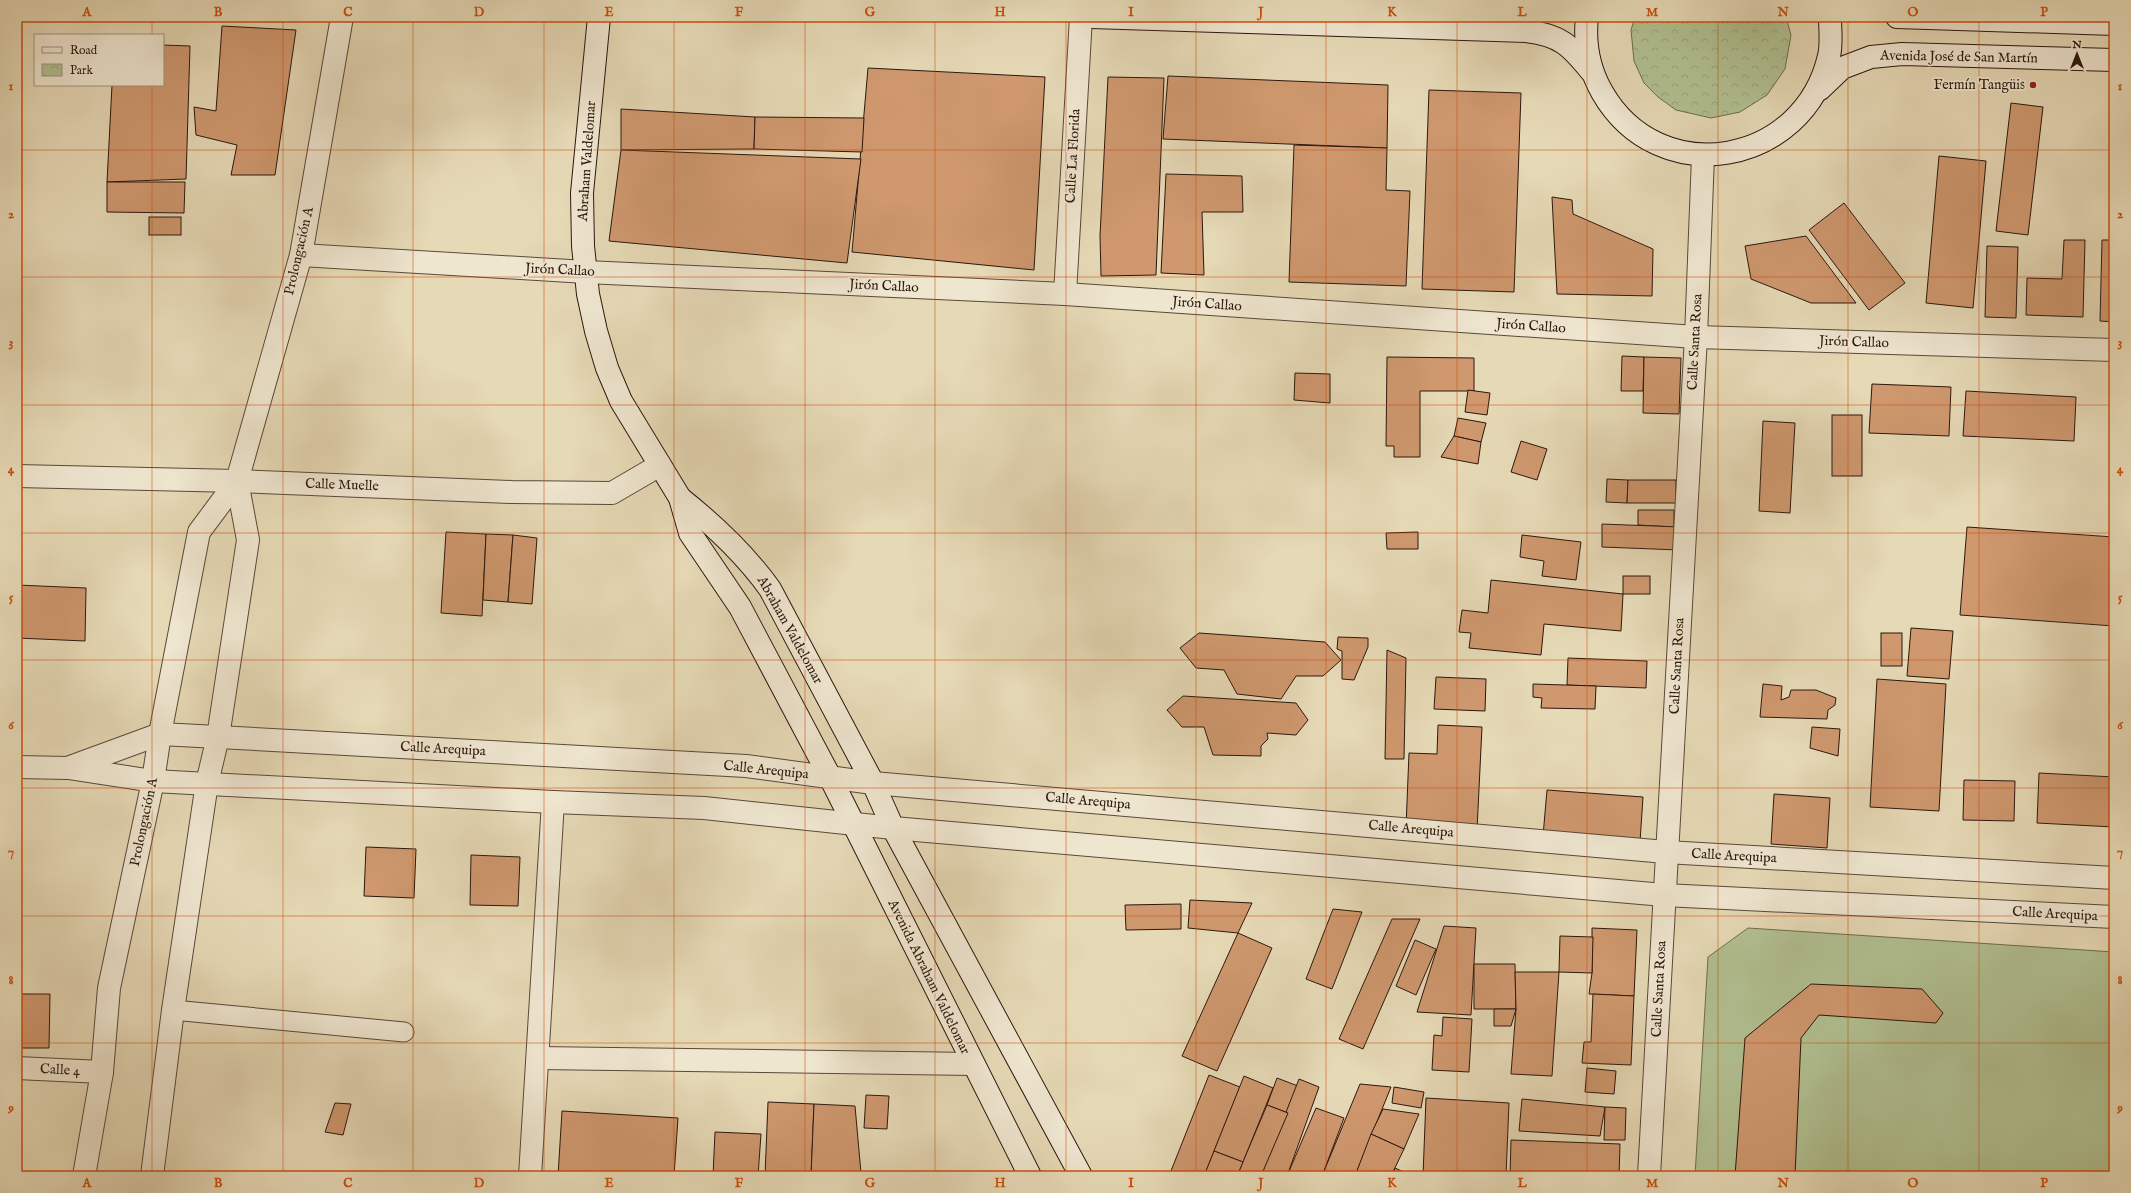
<svg xmlns="http://www.w3.org/2000/svg" width="2131" height="1193" font-family="'IM FELL English',serif">
<defs>
<pattern id="park-crowns" width="20" height="18" patternUnits="userSpaceOnUse"><rect width="20" height="18" fill="#b1c091"/><path d="M2 6a3 3 0 1 1 6 0M12 15a3 3 0 1 1 6 0" fill="none" stroke="#98a47c"/></pattern>
</defs>
<rect width="100%" height="100%" fill="#e6d9b6"/>
<filter id="stains"><feTurbulence type="fractalNoise" baseFrequency=".005" numOctaves="4"/><feColorMatrix values="0 0 0 0 .2 0 0 0 0 .09 0 0 0 0 .02 0 0 0 .5 -.17"/></filter>
<radialGradient id="worn" r=".72"><stop offset=".6" stop-color="#630" stop-opacity="0"/><stop offset="1" stop-color="#630" stop-opacity=".3"/></radialGradient>
<path fill="#b1c091" stroke="#6e6c4f" d="M1748 928 2114 952V1176H1695L1708 957Z"/>
<path fill="url(#park-crowns)" stroke="#6e6c4f" d="M1635 17H1786L1791 35 1785 69 1767 95 1740 112 1711 118 1676 110 1658 97 1644 83 1634 61 1631 30Z"/>
<g fill="#cf986f" stroke="#2c170d">
<path d="M222 26 296 30 275 175H231L237 145 196 135 194 107 216 111Z"/>
<path d="M163 45 190 46 186 179 107 182 112 85H163Z"/>
<path d="M868 68 1045 77 1034 270 852 252Z"/>
<path d="M1168 76 1388 85 1387 148 1163 139Z"/>
<path d="M1108 77 1164 78 1156 275 1101 276 1100 236Z"/>
<path d="M1429 90 1521 93 1514 292 1422 289Z"/>
<path d="M2011 103 2043 107 2028 235 1996 231Z"/>
<path d="M621 109 755 117 754 149 621 150Z"/>
<path d="M755 117 864 118 862 152 754 149Z"/>
<path d="M1294 145 1387 148 1386 190 1410 191 1406 286 1289 282Z"/>
<path d="M621 150 861 159 847 263 609 241Z"/>
<path d="M1939 156 1986 161 1973 308 1926 303Z"/>
<path d="M1166 174 1242 176 1243 212H1202L1204 275 1161 273Z"/>
<path d="M107 182H185L184 213 107 212Z"/>
<path d="M1552 197 1572 200 1573 214 1653 249 1652 296 1557 294Z"/>
<path d="M1844 203 1905 283 1869 310 1809 230Z"/>
<rect x="149" y="217" width="32" height="18"/>
<path d="M1806 236 1856 303H1811L1751 279 1745 246Z"/>
<path d="M2064 240H2085L2083 317 2026 315 2027 278 2062 279Z"/>
<path d="M2102 240H2114V322L2100 321Z"/>
<path d="M1987 246 2018 247 2016 318 1985 317Z"/>
<path d="M1622 356 1644 357 1643 391H1621Z"/>
<path d="M1387 357 1474 358V391H1420V457H1394V446H1386Z"/>
<path d="M1644 357 1681 358 1679 414 1643 413Z"/>
<path d="M1295 373 1330 374V403L1294 400Z"/>
<path d="M1872 384 1951 387 1949 436 1869 433Z"/>
<path d="M1468 390 1490 393 1487 415 1465 412Z"/>
<path d="M1966 391 2076 397 2074 441 1963 436Z"/>
<rect x="1832" y="415" width="30" height="61"/>
<path d="M1458 418 1486 423 1481 442 1454 436Z"/>
<path d="M1763 421 1795 423 1790 513 1759 511Z"/>
<path d="M1454 436 1481 442 1478 464 1441 457Z"/>
<path d="M1521 441 1547 449 1537 480 1511 472Z"/>
<path d="M1607 479 1628 480 1627 503 1606 502Z"/>
<path d="M1628 480H1676V503H1627Z"/>
<path d="M1638 510H1674V527L1638 525Z"/>
<path d="M1602 524 1680 527 1679 550 1602 547Z"/>
<path d="M1967 527 2114 537V626L1960 615Z"/>
<path d="M446 532 486 534 482 616 441 613Z"/>
<path d="M1418 532V549H1387L1386 533Z"/>
<path d="M486 534 513 535 508 602 483 600Z"/>
<path d="M513 535 537 538 532 604 508 602Z"/>
<path d="M1522 535 1581 542 1576 580 1542 576 1544 561 1520 557Z"/>
<rect x="1623" y="576" width="27" height="18"/>
<path d="M1491 580 1623 594 1621 631 1544 624 1541 655 1469 648 1471 633 1459 632 1462 610 1488 613Z"/>
<path d="M17 585 86 588 85 641 17 638Z"/>
<path d="M1911 628 1953 631 1949 679 1907 676Z"/>
<path d="M1199 633 1325 642 1341 660 1323 676H1296L1281 699 1237 694 1224 670 1196 668 1180 648Z"/>
<rect x="1881" y="633" width="21" height="33"/>
<path d="M1338 637 1368 638V647L1354 680 1342 679V651L1337 649Z"/>
<path d="M1387 650 1406 658 1404 759H1385Z"/>
<path d="M1568 658 1647 661 1646 688 1567 685Z"/>
<path d="M1436 677 1486 679 1485 711 1434 709Z"/>
<path d="M1877 679 1946 684 1939 811 1870 807Z"/>
<path d="M1533 684 1596 686 1595 709 1541 708 1542 698 1533 697Z"/>
<path d="M1763 684 1782 686 1781 700 1789 697 1791 690H1816L1836 698 1835 705 1828 710 1827 719 1760 717Z"/>
<path d="M1183 696 1296 703 1308 720 1296 735 1267 733 1268 739 1261 746V756L1213 755 1204 727H1182L1167 710Z"/>
<path d="M1438 725 1482 727 1477 830 1406 827 1409 753 1437 754Z"/>
<path d="M1812 727 1840 729 1838 756 1810 748Z"/>
<path d="M2039 773 2114 777V827L2037 823Z"/>
<path d="M1964 780 2015 781 2014 821 1963 820Z"/>
<path d="M1547 790 1643 797 1640 842 1543 836Z"/>
<path d="M1774 794 1830 798 1827 848 1771 844Z"/>
<path d="M366 847 416 849 414 898 364 896Z"/>
<path d="M471 855 520 857 518 906 470 905Z"/>
<path d="M1190 900 1252 903 1238 933 1188 928Z"/>
<path d="M1181 904V929L1126 930 1125 905Z"/>
<path d="M1333 909 1362 912 1332 989 1306 979Z"/>
<path d="M1392 919H1420L1363 1049 1339 1039Z"/>
<path d="M1444 926 1476 928 1471 1015 1417 1012Z"/>
<path d="M1592 928 1637 930 1634 996 1589 994 1592 973Z"/>
<path d="M1238 933 1272 948 1217 1071 1182 1056Z"/>
<path d="M1560 936 1593 937 1592 973 1559 972Z"/>
<path d="M1415 940 1436 949 1416 995 1396 986Z"/>
<path d="M1474 964H1515L1516 1009H1474Z"/>
<path d="M1515 972H1559L1552 1076 1511 1074 1516 1009Z"/>
<path d="M1811 984 1922 989 1943 1013 1936 1023 1819 1015 1801 1038 1795 1176H1735L1745 1038Z"/>
<path d="M17 994H50L49 1048H17Z"/>
<path d="M1593 994 1634 996 1631 1065 1582 1063 1584 1042H1591Z"/>
<path d="M1494 1009H1516L1511 1026H1494Z"/>
<path d="M1443 1017 1472 1019 1469 1072 1432 1070 1434 1035 1442 1036Z"/>
<path d="M1587 1068 1616 1071 1614 1094 1585 1092Z"/>
<path d="M1209 1075 1240 1087 1204 1176H1169Z"/>
<path d="M1244 1076 1273 1088 1243 1162 1214 1151Z"/>
<path d="M1277 1078 1298 1086 1288 1113 1267 1105Z"/>
<path d="M1299 1079 1319 1087 1287 1176H1261Z"/>
<path d="M1360 1084 1391 1087 1355 1176H1322Z"/>
<path d="M1394 1087 1424 1092 1421 1108 1392 1103Z"/>
<path d="M866 1095 889 1096 887 1129 864 1128Z"/>
<path d="M1426 1098 1509 1103 1506 1176H1423Z"/>
<path d="M1522 1099 1605 1107 1600 1136 1519 1131Z"/>
<path d="M768 1102 814 1104 811 1176H765Z"/>
<path d="M335 1103 351 1104 343 1135 325 1132Z"/>
<path d="M814 1104 855 1106 861 1173H957L959 1176H811Z"/>
<path d="M1267 1105 1288 1113 1261 1176H1237Z"/>
<path d="M1605 1107 1626 1108 1625 1140H1604Z"/>
<path d="M1316 1108 1344 1118 1322 1176H1287Z"/>
<path d="M1383 1109 1419 1114 1404 1149 1371 1134Z"/>
<path d="M562 1111 678 1118 674 1176H558Z"/>
<path d="M715 1132 761 1134 758 1176H713Z"/>
<path d="M1371 1134 1404 1149 1391 1176H1355Z"/>
<path d="M1511 1140 1620 1144 1619 1176H1510Z"/>
<path d="M1214 1151 1243 1162 1237 1176H1204Z"/>
<path d="M1395 1168 1412 1176H1392Z"/>
</g>
<g fill="none" stroke-linecap="round" stroke-linejoin="round">
<defs>
<path id="lane" d="M173 1010 404 1032"/>
<g id="street">
<path d="M301 255 586 272 1065 294 1696 337 2114 350"/>
<path d="M1065 294 1081 17"/>
<path d="M17 476 237 481 512 492 612 493 660 465"/>
<path d="M17 767 68 768 153 781 553 802 704 808 893 828 1664 895 2114 917"/>
<path d="M70 767 160 734 218 737 746 766 873 783 1666 852 2114 878"/>
<path d="M538 1058 973 1064"/>
<path d="M17 1068 102 1072"/>
<path d="M84 1176 102 1072 109 988 153 781 160 734 199 532 237 481 301 255 342 17"/>
<path d="M152 1176 173 1010 207 783 218 737 248 540 237 481"/>
<path d="M530 1176 553 802"/>
<path d="M1649 1176 1696 337 1703 156"/>
</g>
<g id="secondary">
<path d="M599 17 582 193 583 246 588 294 596 331 607 368 621 401 680 498 690 533 740 607 830 777 1030 1176"/>
<path d="M1091 17 1526 31C1560 35 1570 45 1591 71"/>
<path d="M1587 17C1584 44 1589 69 1602 92 1659 192 1804 166 1829 56 1832 44 1830 29 1830 17"/>
<path d="M1897 17 2114 24"/>
<path d="M1820 89 1842 68 1871 57 1902 54 2114 60"/>
<path d="M680 498C714 525 745 554 770 589L873 783 893 828 1081 1176"/>
</g>
</defs>
<use href="#lane" stroke="#5a4837" stroke-width="21"/>
<use href="#street" stroke="#5a4837" stroke-width="24"/>
<use href="#secondary" stroke="#2c170d" stroke-width="24"/>
<use href="#lane" stroke="#efe6d0" stroke-width="19"/>
<use href="#street" stroke="#efe6d0" stroke-width="22"/>
<use href="#secondary" stroke="#efe6d0" stroke-width="22"/>
</g>
<path fill="none" stroke="#cc4f0c" stroke-width="1" stroke-opacity="0.55" d="M152 17V35M283 17V1176M413 17V1176M544 17V1176M674 17V1176M805 17V1176M935 17V1176M1066 17V1176M1196 17V1176M1326 17V1176M1457 17V1176M1587 17V1176M1718 17V1176M1848 17V1176M1979 17V1176M152 85V1176M17 150H2114M17 277H2114M17 405H2114M17 533H2114M17 660H2114M17 788H2114M17 916H2114M17 1043H2114"/>
<circle fill="#8f2418" stroke="#efe6d0" stroke-width="1.5" cx="2033" cy="85" r="4"/>
<g text-anchor="middle" dominant-baseline="central" stroke-width="3.5" stroke-linejoin="round" paint-order="stroke">
<g font-size="14" fill="#2c170d" stroke="#efe6d0">
<text transform="translate(1959 57) rotate(1)">Avenida José de San Martín</text>
<text transform="translate(1073 156) rotate(-87)">Calle La Florida</text>
<text transform="translate(587 161) rotate(-86)">Abraham Valdelomar</text>
<text transform="translate(299 251) rotate(-77)">Prolongación A</text>
<text transform="translate(560 270) rotate(3)">Jirón Callao</text>
<text transform="translate(884 286) rotate(3)">Jirón Callao</text>
<text transform="translate(1207 304) rotate(4)">Jirón Callao</text>
<text transform="translate(1531 326) rotate(4)">Jirón Callao</text>
<text transform="translate(1695 342) rotate(-87)">Calle Santa Rosa</text>
<text transform="translate(1854 342) rotate(2)">Jirón Callao</text>
<text transform="translate(342 485) rotate(2)">Calle Muelle</text>
<text transform="translate(790 630) rotate(61)">Abraham Valdelomar</text>
<text transform="translate(1677 666) rotate(-87)">Calle Santa Rosa</text>
<text transform="translate(443 749) rotate(3)">Calle Arequipa</text>
<text transform="translate(766 770) rotate(6)">Calle Arequipa</text>
<text transform="translate(1088 801) rotate(5)">Calle Arequipa</text>
<text transform="translate(144 822) rotate(-78)">Prolongación A</text>
<text transform="translate(1411 829) rotate(5)">Calle Arequipa</text>
<text transform="translate(1734 856) rotate(3)">Calle Arequipa</text>
<text transform="translate(2055 914) rotate(3)">Calle Arequipa</text>
<text transform="translate(929 977) rotate(64)">Avenida Abraham Valdelomar</text>
<text transform="translate(1659 989) rotate(-87)">Calle Santa Rosa</text>
<text transform="translate(60 1070) rotate(3)">Calle 4</text>
</g>
<g font-size="14" fill="#2c170d" stroke="#efe6d0" text-anchor="end">
<text x="2025" y="85">Fermín Tangüis</text>
</g>
</g>
<rect width="2131" height="1193" fill="none" stroke="#e6d9b6" stroke-width="44"/>
<rect x="34" y="34" width="130" height="52" fill="#efe6d0" stroke="#a19382"/>
<rect x="42" y="47" width="20" height="6" fill="#efe6d0" stroke="#a19382"/>
<text x="70" y="54" font-size="12" fill="#2c170d">Road</text>
<rect x="42" y="64" width="20" height="12" fill="url(#park-crowns)" stroke="#a19382"/>
<text x="70" y="74" font-size="12" fill="#2c170d">Park</text>
<g transform="translate(2077 54)" stroke="#efe6d0" stroke-width="3" paint-order="stroke">
<path d="M0-3L7 15L0 10L-7 15Z" fill="#2c170d"/>
<text y="-6" font-size="11" font-weight="bold" text-anchor="middle" fill="#2c170d">N</text>
</g>
<rect x="22" y="22" width="2087" height="1149" fill="none" stroke="#cc4f0c" stroke-width="1.5"/>
<g font-size="13" text-anchor="middle" font-weight="bold" fill="#cc4f0c">
<text x="87" y="16">A</text>
<text x="218" y="16">B</text>
<text x="348" y="16">C</text>
<text x="479" y="16">D</text>
<text x="609" y="16">E</text>
<text x="739" y="16">F</text>
<text x="870" y="16">G</text>
<text x="1000" y="16">H</text>
<text x="1131" y="16">I</text>
<text x="1261" y="16">J</text>
<text x="1392" y="16">K</text>
<text x="1522" y="16">L</text>
<text x="1652" y="16">M</text>
<text x="1783" y="16">N</text>
<text x="1913" y="16">O</text>
<text x="2044" y="16">P</text>
<text x="11" y="90">1</text>
<text x="2120" y="90">1</text>
<text x="11" y="218">2</text>
<text x="2120" y="218">2</text>
<text x="11" y="346">3</text>
<text x="2120" y="346">3</text>
<text x="11" y="473">4</text>
<text x="2120" y="473">4</text>
<text x="11" y="601">5</text>
<text x="2120" y="601">5</text>
<text x="11" y="729">6</text>
<text x="2120" y="729">6</text>
<text x="11" y="856">7</text>
<text x="2120" y="856">7</text>
<text x="11" y="984">8</text>
<text x="2120" y="984">8</text>
<text x="11" y="1112">9</text>
<text x="2120" y="1112">9</text>
<text x="87" y="1187">A</text>
<text x="218" y="1187">B</text>
<text x="348" y="1187">C</text>
<text x="479" y="1187">D</text>
<text x="609" y="1187">E</text>
<text x="739" y="1187">F</text>
<text x="870" y="1187">G</text>
<text x="1000" y="1187">H</text>
<text x="1131" y="1187">I</text>
<text x="1261" y="1187">J</text>
<text x="1392" y="1187">K</text>
<text x="1522" y="1187">L</text>
<text x="1652" y="1187">M</text>
<text x="1783" y="1187">N</text>
<text x="1913" y="1187">O</text>
<text x="2044" y="1187">P</text>
</g>
<rect width="100%" height="100%" filter="url(#stains)"/>
<rect width="100%" height="100%" fill="url(#worn)"/>
</svg>
